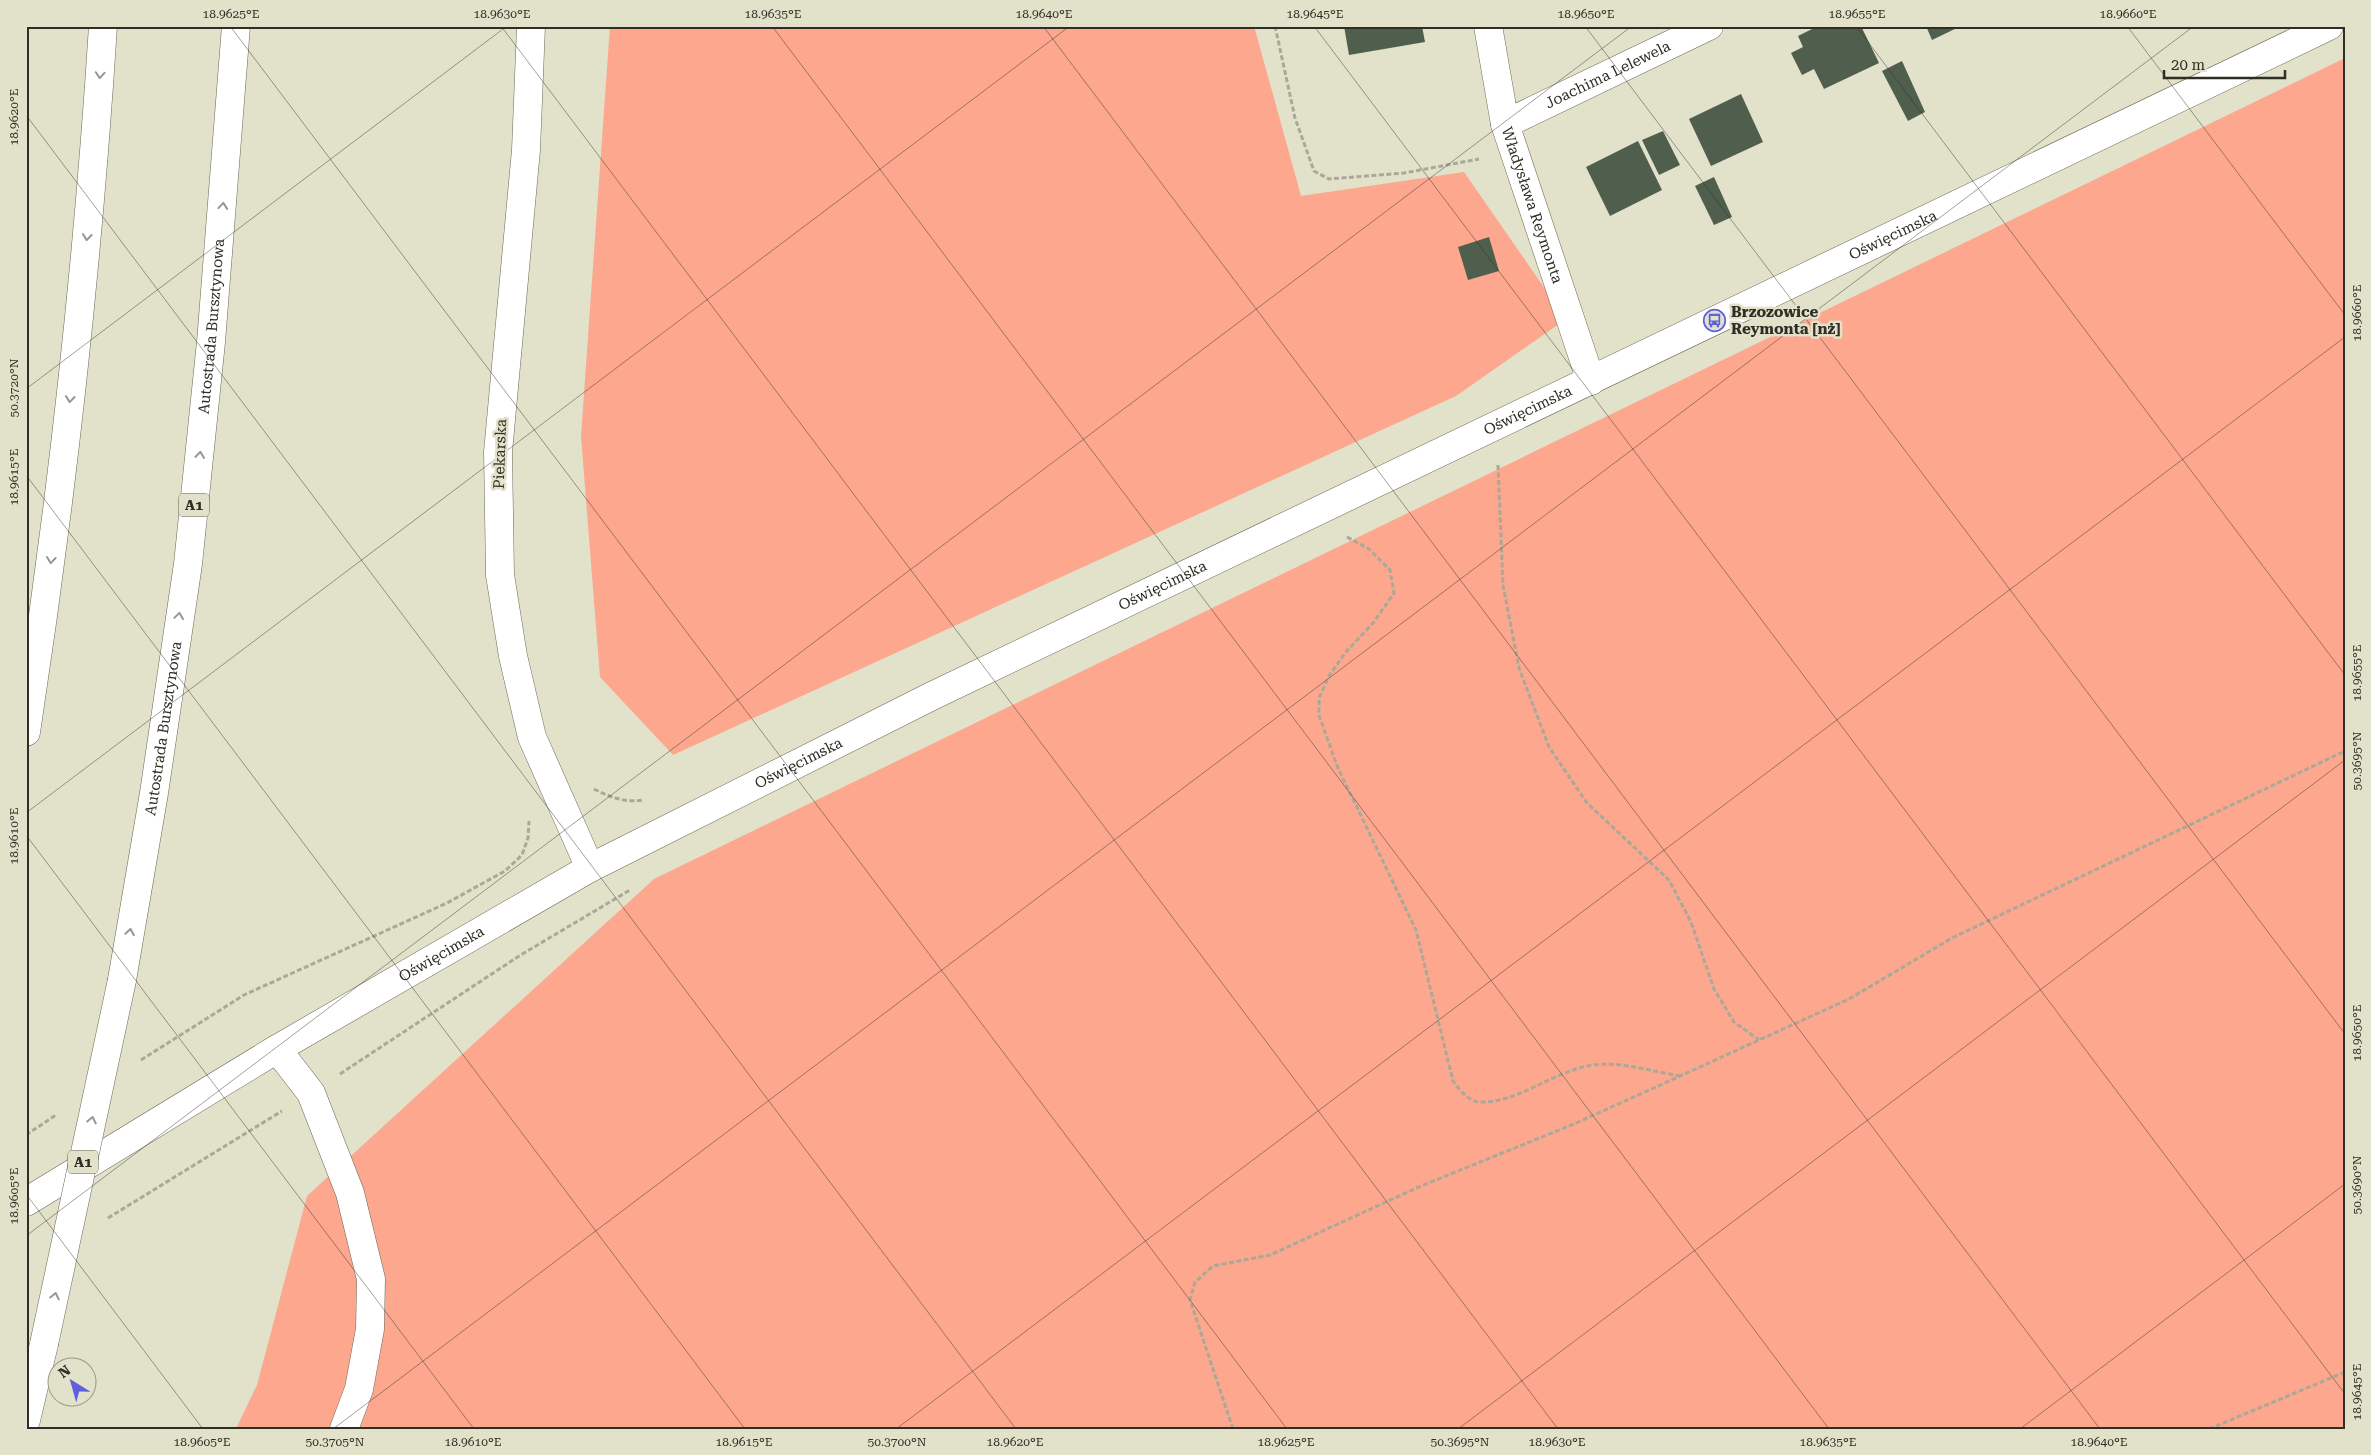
<svg xmlns="http://www.w3.org/2000/svg" width="2371" height="1455" font-family="'Roboto Serif',serif">
<rect width="100%" height="100%" fill="#e2e1ca"/>
<g fill="#fca78e">
<path d="M610 26H1254L1301 196 1464 172 1566 319 1456 396 673 755 600 677 581 436Z"/>
<path d="M2345 58V1429H236L257 1385 307 1196 654 879Z"/>
</g>
<g fill="#505e4e">
<path d="M1344 26H1422L1425 42 1349 55Z"/>
<path d="M1818 26H1861L1879 63 1824 89 1814 69 1802 75 1791 53 1803 47 1798 36Z"/>
<path d="M1926 26H1961L1932 40Z"/>
<path d="M1902 61 1925 112 1908 121 1882 71Z"/>
<path d="M1741 94 1763 142 1711 166 1689 119Z"/>
<path d="M1663 131 1680 165 1659 175 1642 140Z"/>
<path d="M1638 141 1662 190 1610 216 1586 167Z"/>
<path d="M1714 177 1732 217 1714 225 1695 186Z"/>
<path d="M1489 237 1499 271 1468 280 1458 247Z"/>
</g>
<g fill="none" stroke-linecap="round" stroke-linejoin="round">
<defs>
<g id="minor">
<path d="M531 26 526 150 498 452 500 575 513 656 532 737 590 868"/>
<path id="s1" d="M1488 26 1505 124 1591 381"/>
<path id="s2" d="M1505 124 1709 26"/>
<path d="M277 1049 311 1093 350 1193 371 1279 370 1329 359 1389 344 1429"/>
<path id="s3" d="M26 1202 277 1049 590 868 932 696 2329 26"/>
</g>
<g id="highway">
<path d="M26 732C62 498 88 263 103 26"/>
<path id="s4" d="M122 980 154 793 188 564 211 342 236 26"/>
<path d="M26 1420 44 1344"/>
</g>
</defs>
<use href="#minor" stroke="#696955" stroke-width="29"/>
<use href="#highway" stroke="#696955" stroke-width="29"/>
<g stroke="#aaa997" stroke-width="3" stroke-dasharray="5 2.5" stroke-linecap="butt">
<path d="M1275 26 1295 118 1314 171 1329 179 1404 173 1479 159"/>
<path d="M1498 465 1503 585 1519 668 1549 747 1587 803 1669 880 1691 922 1714 989 1734 1022 1759 1040"/>
<path d="M1347 537 1369 549 1390 570 1394 593 1374 622 1345 653 1329 676 1319 698V715L1337 766 1416 930 1453 1081C1459 1089 1468 1101 1479 1102 1517 1104 1555 1070 1593 1065 1621 1061 1653 1072 1681 1076"/>
<path d="M594 789C610 797 625 803 643 800"/>
<path d="M141 1060 244 995 447 903 505 871 522 855 528 838 529 821"/>
<path d="M340 1074 519 956 630 890"/>
<path d="M26 1135 56 1115"/>
<path d="M108 1218 282 1111"/>
<path d="M1233 1429 1190 1300 1195 1282 1213 1266 1270 1255 1421 1186 1574 1124 1689 1072 1849 999 1952 938 2345 751"/>
<path d="M2209 1429 2345 1372"/>
</g>
<use href="#minor" stroke="#fff" stroke-width="28"/>
<use href="#highway" stroke="#fff" stroke-width="28"/>
<defs>
<path id="highway-bridge" d="M44 1344 122 980"/>
</defs>
<use href="#highway-bridge" stroke="#696955" stroke-width="29" stroke-linecap="butt"/>
<use href="#highway-bridge" stroke="#fff" stroke-width="28"/>
</g>
<defs><path id="oneway-chevron" d="M-2-3.5L2.5 0L-2 3.5" fill="none" stroke-width="1.6" stroke-linecap="round" stroke-linejoin="round" transform="scale(1.25)"/></defs>
<g stroke="#969692">
<use href="#oneway-chevron" transform="translate(100 75) rotate(94)"/>
<use href="#oneway-chevron" transform="translate(223 206) rotate(-85)"/>
<use href="#oneway-chevron" transform="translate(87 237) rotate(96)"/>
<use href="#oneway-chevron" transform="translate(70 399) rotate(96)"/>
<use href="#oneway-chevron" transform="translate(200 455) rotate(-84)"/>
<use href="#oneway-chevron" transform="translate(51 560) rotate(97)"/>
<use href="#oneway-chevron" transform="translate(179 616) rotate(-82)"/>
<use href="#oneway-chevron" transform="translate(130 932) rotate(-80)"/>
<use href="#oneway-chevron" transform="translate(92 1120) rotate(-78)"/>
<use href="#oneway-chevron" transform="translate(55 1296) rotate(-78)"/>
</g>
<path fill="none" stroke="#2e2e25" stroke-width="1" stroke-opacity="0.45" d="M230 26 1287 1429M501 26 1558 1429M772 26 1829 1429M1043 26 2100 1429M1314 26 2345 1394M1585 26 2345 1034M1856 26 2345 675M2127 26 2345 315M26 115 1016 1429M26 389 507 26M26 475 745 1429M26 813 1070 26M26 835 474 1429M26 1194 203 1429M26 1236 1632 26M333 1429 2194 26M896 1429 2345 337M1458 1429 2345 760M2020 1429 2345 1184"/>
<defs>
<symbol id="bus-ring" viewBox="-11 -11 22 22"><circle r="9.5" fill="#e2e1ca" stroke="#5e62da" stroke-width="1.5"/><path d="M-5-6H5V4H4V6H2V4H-2V6H-4V4H-5ZM-3.5-4V0h7V-4ZM-3.5 1.2v1.5H-2V1.2ZM2 1.2v1.5H3.5V1.2Z" fill="#5e62da"/></symbol>
</defs>
<g fill-rule="evenodd">
<use href="#bus-ring" x="1702" y="308" width="25" height="25"/>
</g>
<g text-anchor="middle" dominant-baseline="central" stroke-width="5" stroke-linejoin="round" paint-order="stroke">
<g fill="#e2e1ca" stroke="#646456" stroke-width="1">
<rect x="179" y="493.5" width="30" height="23" rx="4"/>
<rect x="68" y="1150.5" width="30" height="23" rx="4"/>
</g>
<g font-size="14" font-weight="bold" fill="#2e2e25">
<text x="194" y="505">A1</text>
<text x="83" y="1162">A1</text>
</g>
<g font-size="15" fill="#2e2e25" stroke="#e2e1ca">
<text stroke="none"><textPath href="#s2" startOffset="114">Joachima Lelewela</textPath></text>
<text stroke="none"><textPath href="#s1" startOffset="185">Władysława Reymonta</textPath></text>
<text stroke="none"><textPath href="#s3" startOffset="2104">Oświęcimska</textPath></text>
<text stroke="none"><textPath href="#s4" startOffset="660">Autostrada Bursztynowa</textPath></text>
<text stroke="none"><textPath href="#s3" startOffset="1699">Oświęcimska</textPath></text>
<text transform="translate(500 454) rotate(-88)">Piekarska</text>
<text stroke="none"><textPath href="#s3" startOffset="1294">Oświęcimska</textPath></text>
<text stroke="none"><textPath href="#s4" startOffset="255">Autostrada Bursztynowa</textPath></text>
<text stroke="none"><textPath href="#s3" startOffset="889">Oświęcimska</textPath></text>
<text stroke="none"><textPath href="#s3" startOffset="484">Oświęcimska</textPath></text>
</g>
<g font-size="15" font-weight="bold" fill="#2e2e25" stroke="#e2e1ca" text-anchor="start">
<text x="1731" y="312">Brzozowice<tspan x="1731" dy="17">Reymonta [nż]</tspan></text>
</g>
</g>
<rect width="2371" height="1455" fill="none" stroke="#e2e1ca" stroke-width="55"/>
<g transform="translate(72 1382) rotate(323)"><circle r="24" fill="#e2e1ca" stroke="#9a9988"/>
<path d="M0-4L9 19L0 12L-9 19Z" fill="#5e62da"/>
<text y="-8" font-size="14" font-weight="bold" text-anchor="middle" fill="#2e2e25">N</text>
</g>
<path d="M2164 70v8h121v-8" fill="none" stroke="#2e2e25" stroke-width="2.5"/>
<text x="2171" y="70" font-size="15" fill="#2e2e25" stroke="#e2e1ca" stroke-width="4" paint-order="stroke">20 m</text>
<rect x="28" y="28" width="2316" height="1400" fill="none" stroke="#2e2e25" stroke-width="2"/>
<g font-size="12" text-anchor="middle" fill="#2e2e25">
<text x="231" y="18">18.9625°E</text>
<text x="502" y="18">18.9630°E</text>
<text x="773" y="18">18.9635°E</text>
<text x="1044" y="18">18.9640°E</text>
<text x="1315" y="18">18.9645°E</text>
<text x="1586" y="18">18.9650°E</text>
<text x="1857" y="18">18.9655°E</text>
<text x="2128" y="18">18.9660°E</text>
<text transform="translate(14 117) rotate(-90)" y="4">18.9620°E</text>
<text transform="translate(2357 313) rotate(-90)" y="4">18.9660°E</text>
<text transform="translate(14 388) rotate(-90)" y="4">50.3720°N</text>
<text transform="translate(14 477) rotate(-90)" y="4">18.9615°E</text>
<text transform="translate(2357 673) rotate(-90)" y="4">18.9655°E</text>
<text transform="translate(2357 761) rotate(-90)" y="4">50.3695°N</text>
<text transform="translate(14 836) rotate(-90)" y="4">18.9610°E</text>
<text transform="translate(2357 1033) rotate(-90)" y="4">18.9650°E</text>
<text transform="translate(2357 1185) rotate(-90)" y="4">50.3690°N</text>
<text transform="translate(14 1196) rotate(-90)" y="4">18.9605°E</text>
<text transform="translate(2357 1392) rotate(-90)" y="4">18.9645°E</text>
<text x="202" y="1446">18.9605°E</text>
<text x="335" y="1446">50.3705°N</text>
<text x="473" y="1446">18.9610°E</text>
<text x="744" y="1446">18.9615°E</text>
<text x="897" y="1446">50.3700°N</text>
<text x="1015" y="1446">18.9620°E</text>
<text x="1286" y="1446">18.9625°E</text>
<text x="1460" y="1446">50.3695°N</text>
<text x="1557" y="1446">18.9630°E</text>
<text x="1828" y="1446">18.9635°E</text>
<text x="2099" y="1446">18.9640°E</text>
</g>
</svg>
